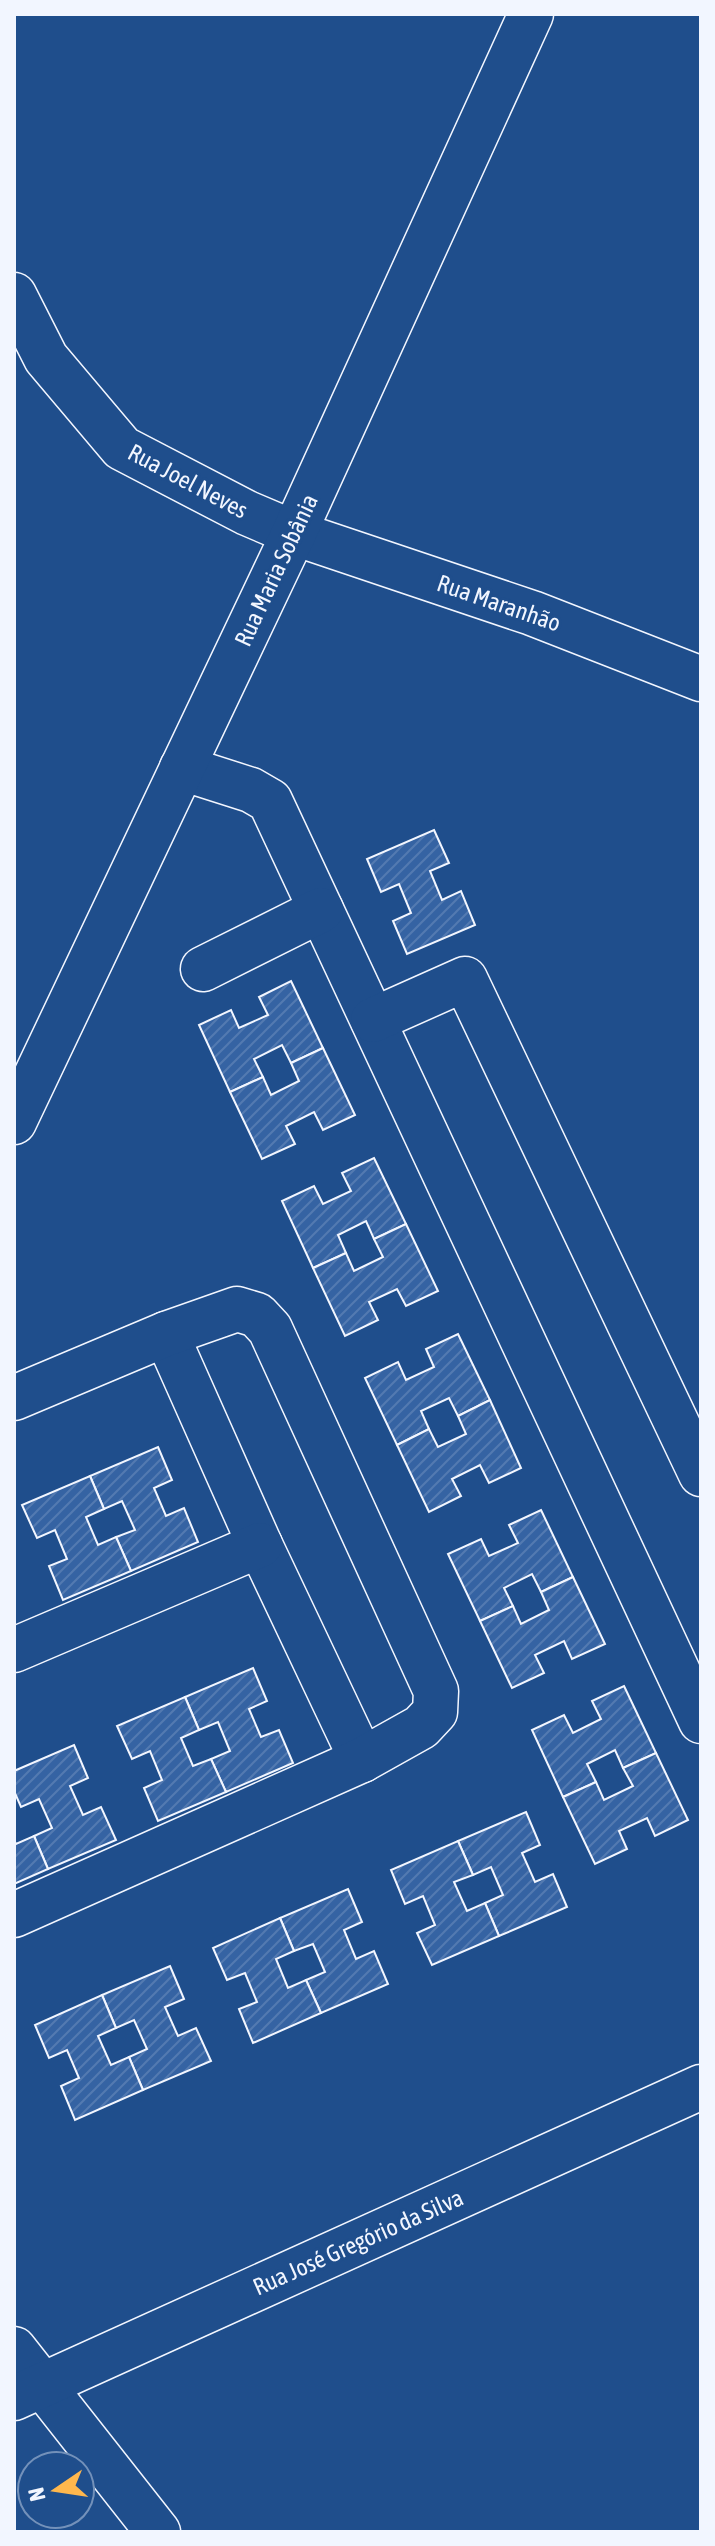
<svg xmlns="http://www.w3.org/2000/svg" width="715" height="2546" font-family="'Asap Condensed',sans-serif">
<defs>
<pattern id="building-hatch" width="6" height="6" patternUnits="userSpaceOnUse" patternTransform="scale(2)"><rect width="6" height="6" fill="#3563a3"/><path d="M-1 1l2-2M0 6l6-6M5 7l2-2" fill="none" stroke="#537ab1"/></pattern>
</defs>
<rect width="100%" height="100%" fill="#1f4e8c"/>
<g fill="url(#building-hatch)" stroke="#f2f6ff" stroke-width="2">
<path d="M434 830 449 863 430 871 442 900 461 891 475 925 407 954 393 921 411 913 399 884 381 892 367 859Z"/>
<path d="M291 981 323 1048 291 1063 282 1045 254 1059 263 1077 230 1092 199 1025 231 1010 239 1028 268 1015 259 997Z"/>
<path d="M323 1048 355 1115 323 1130 314 1112 286 1126 295 1144 262 1159 230 1092 263 1077 271 1095 299 1081 291 1063Z"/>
<path d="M374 1158 406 1224 374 1239 366 1221 338 1235 346 1253 313 1268 282 1201 314 1186 323 1204 351 1191 342 1173Z"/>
<path d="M406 1224 438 1291 406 1306 397 1289 369 1302 378 1320 345 1336 313 1268 346 1253 354 1271 383 1257 374 1239Z"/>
<path d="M458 1334 490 1400 458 1416 449 1398 421 1411 429 1429 397 1445 365 1378 398 1362 406 1380 434 1367 426 1349Z"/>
<path d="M490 1400 521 1468 489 1483 480 1465 452 1479 461 1496 429 1512 397 1445 429 1429 438 1447 466 1434 458 1416Z"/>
<path d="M158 1447 172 1480 154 1488 166 1516 184 1508 198 1542 131 1571 116 1537 135 1530 122 1501 104 1509 90 1476Z"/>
<path d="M90 1476 104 1509 86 1517 98 1545 116 1537 131 1571 63 1600 49 1566 67 1559 55 1530 37 1538 22 1505Z"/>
<path d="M541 1510 573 1577 541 1592 532 1574 504 1588 513 1606 480 1621 448 1554 481 1539 489 1556 518 1543 509 1525Z"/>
<path d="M573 1577 605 1644 572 1659 564 1641 535 1655 544 1673 512 1688 480 1621 513 1606 521 1624 549 1610 541 1592Z"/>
<path d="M253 1668 267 1701 249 1709 261 1737 279 1730 293 1763 226 1792 211 1759 230 1751 218 1722 199 1730 185 1697Z"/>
<path d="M624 1686 656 1753 623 1768 615 1750 587 1764 596 1782 563 1797 532 1730 564 1715 573 1733 601 1719 592 1701Z"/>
<path d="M185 1697 199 1730 181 1738 193 1766 211 1759 226 1792 158 1821 144 1788 162 1780 150 1751 132 1759 117 1726Z"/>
<path d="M74 1745 88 1778 70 1786 83 1815 101 1807 116 1840 48 1869 34 1836 52 1828 39 1799 21 1807 14 1791V1771Z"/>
<path d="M656 1753 688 1820 655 1836 647 1818 619 1831 627 1849 595 1864 563 1797 596 1782 604 1800 633 1786 623 1768Z"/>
<path d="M526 1812 540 1845 522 1853 535 1882 553 1874 567 1907 499 1936 485 1903 503 1895 491 1867 473 1875 458 1841Z"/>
<path d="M34 1836 48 1869 14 1884V1840L16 1844Z"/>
<path d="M458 1841 473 1875 454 1882 467 1911 485 1903 499 1936 432 1965 417 1933 435 1925 423 1896 405 1904 391 1870Z"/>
<path d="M348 1889 362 1922 344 1930 356 1959 374 1951 388 1984 321 2013 306 1980 325 1972 313 1944 294 1951 280 1918Z"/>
<path d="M280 1918 294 1951 276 1959 288 1988 306 1980 321 2013 253 2043 239 2009 257 2002 245 1973 227 1980 213 1948Z"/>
<path d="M170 1966 184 1999 165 2007 178 2036 196 2028 211 2061 143 2090 129 2057 147 2049 134 2020 116 2028 102 1995Z"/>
<path d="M102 1995 116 2028 98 2036 111 2065 129 2057 143 2090 75 2120 61 2086 79 2078 67 2050 49 2058 35 2025Z"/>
</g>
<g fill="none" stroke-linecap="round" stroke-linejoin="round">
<defs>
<g id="minor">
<path d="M14 295 46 358 122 448 247 513 294 533 532 613 701 679"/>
<path d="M182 768 251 790 270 801 701 1721"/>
<path d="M203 969 321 910"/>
<path d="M373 1020 465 979 701 1474"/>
<path d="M14 1122 294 533 531 14"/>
<path d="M166 1334 260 1545 362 1760"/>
<path d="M14 1398 166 1334 237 1309 257 1315 270 1329 436 1691 435 1712 421 1727 362 1760 14 1915"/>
<path d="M14 1650 260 1545"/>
<path d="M14 2349 158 2532"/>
<path d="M14 2398 701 2087"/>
</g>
</defs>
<use href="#minor" stroke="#f2f6ff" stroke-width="47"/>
<use href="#minor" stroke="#1f4e8c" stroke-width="44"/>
</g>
<g text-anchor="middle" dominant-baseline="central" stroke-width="6" stroke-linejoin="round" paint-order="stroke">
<g font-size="24" fill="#f2f6ff" stroke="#1f4e8c">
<text transform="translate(188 481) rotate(28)">Rua Joel Neves</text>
<text transform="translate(276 570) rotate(-65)">Rua Maria Sobânia</text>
<text transform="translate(499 603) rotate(19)">Rua Maranhão</text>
<text transform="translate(358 2242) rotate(-24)">Rua José Gregório da Silva</text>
</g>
</g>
<rect width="715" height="2546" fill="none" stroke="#f2f6ff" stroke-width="32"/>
<g transform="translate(56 2490) rotate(257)"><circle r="38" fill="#1f4e8c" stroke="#7391ba" stroke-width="2"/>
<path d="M0-6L14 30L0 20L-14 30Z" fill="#ffb74d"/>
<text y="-12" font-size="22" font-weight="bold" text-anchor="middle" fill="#f2f6ff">N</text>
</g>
</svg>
